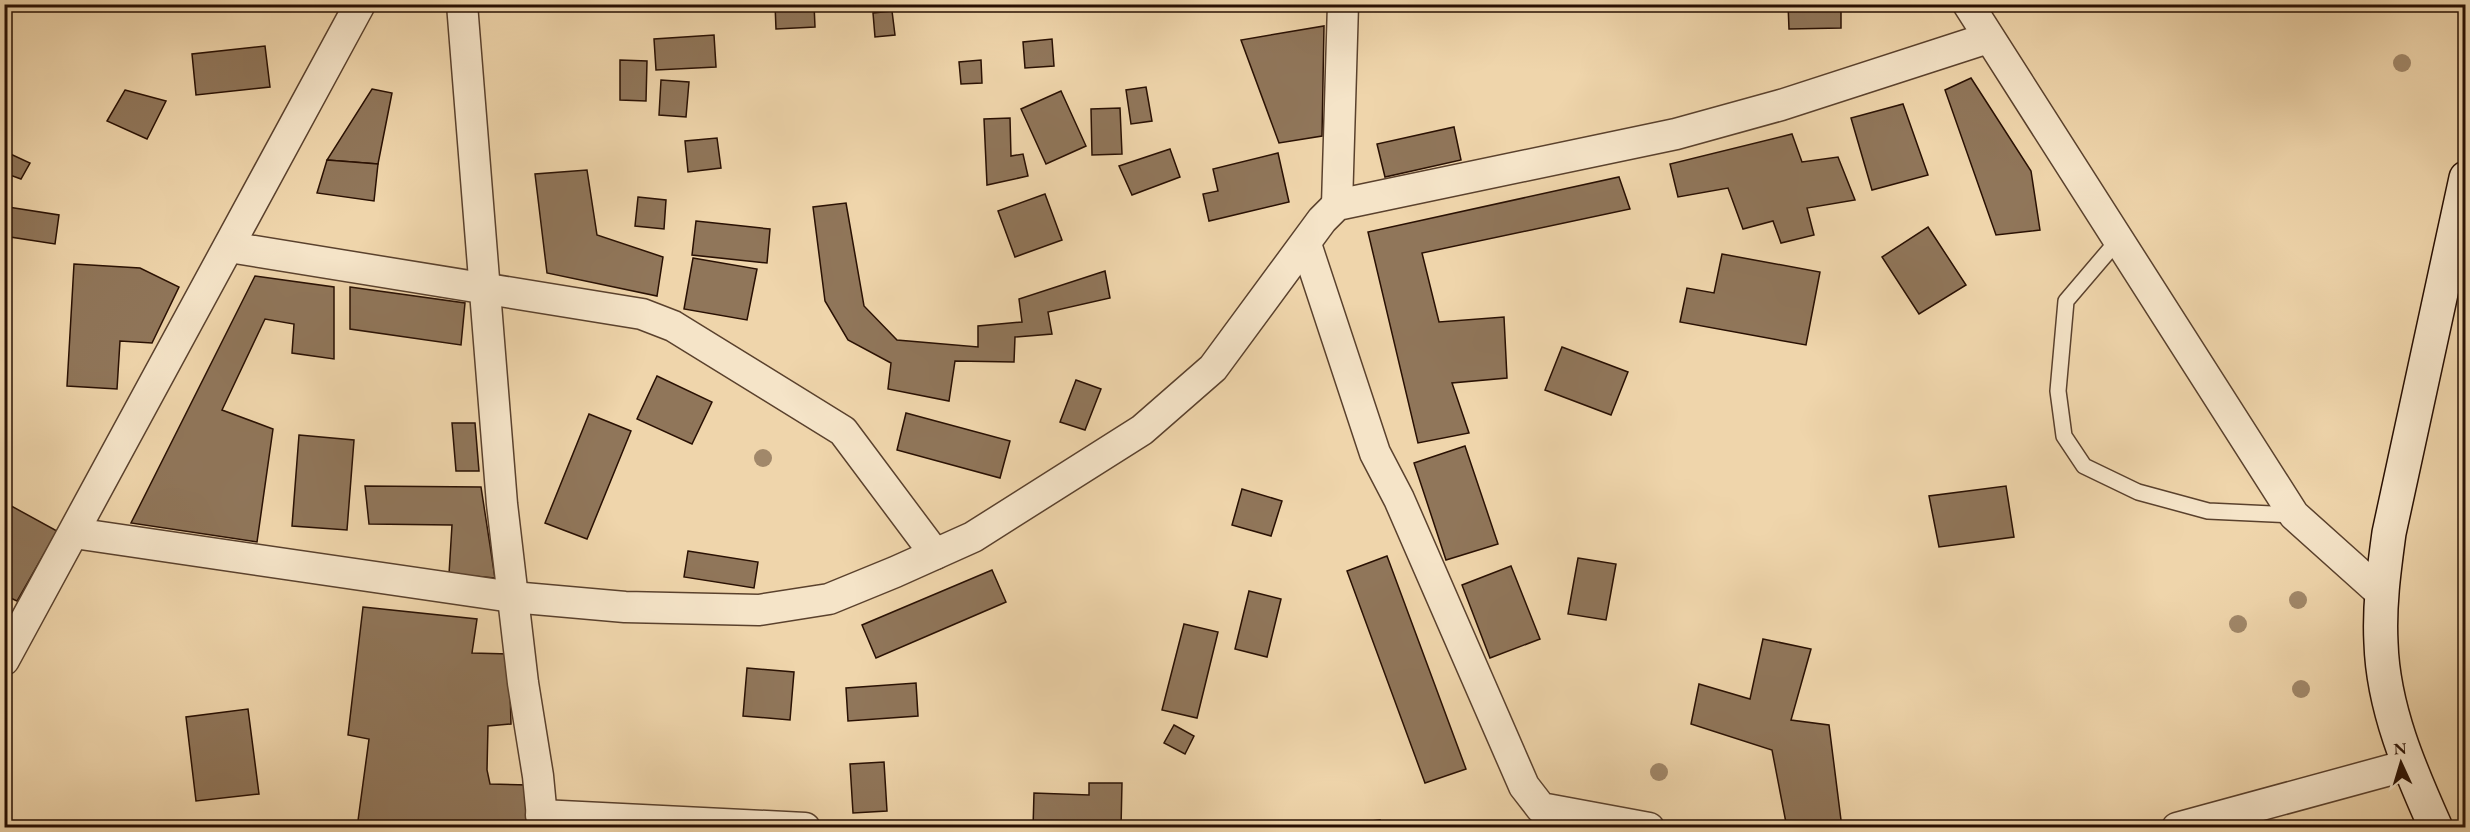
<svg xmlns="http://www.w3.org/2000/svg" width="2470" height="832" font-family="'EB Garamond',serif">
<rect width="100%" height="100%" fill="#efd5ab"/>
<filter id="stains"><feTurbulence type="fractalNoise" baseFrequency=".00333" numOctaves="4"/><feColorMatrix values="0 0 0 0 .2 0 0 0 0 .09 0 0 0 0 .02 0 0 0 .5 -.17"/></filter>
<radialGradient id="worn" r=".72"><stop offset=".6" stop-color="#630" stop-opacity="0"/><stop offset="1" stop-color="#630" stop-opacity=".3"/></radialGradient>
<g fill="#90765a" stroke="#291003" stroke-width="1.5">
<path d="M775 4H814L815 27 776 29Z"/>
<path d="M1074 4H1104L1105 9 1075 11Z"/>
<path d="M1788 4H1841V28L1789 29Z"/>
<path d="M892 11 895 35 875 37 873 13Z"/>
<path d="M1324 26 1322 136 1279 143 1241 40Z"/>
<path d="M714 35 716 67 656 70 654 39Z"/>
<path d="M1052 39 1054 66 1025 68 1023 42Z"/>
<path d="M265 46 270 87 196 95 192 54Z"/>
<path d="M620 60 647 61 646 101 620 100Z"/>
<path d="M981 60 982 83 961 84 959 62Z"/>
<path d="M1971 78 2031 171 2040 230 1996 235 1945 90Z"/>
<path d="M661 80 689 82 686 117 659 115Z"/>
<path d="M1146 87 1152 121 1131 124 1126 90Z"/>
<path d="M372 89 392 93 378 164 327 160Z"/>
<path d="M125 90 166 101 147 139 107 121Z"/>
<path d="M1061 91 1086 146 1046 164 1021 109Z"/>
<path d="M1903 104 1928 175 1872 190 1851 118Z"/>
<path d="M1120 108 1122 154 1092 155 1091 109Z"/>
<path d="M1010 118 1011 156 1023 154 1028 176 987 185 984 119Z"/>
<path d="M1454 127 1461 160 1385 177 1377 144Z"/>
<path d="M1792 134 1802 162 1838 157 1855 200 1807 208 1814 235 1781 243 1773 221 1743 229 1728 188 1678 197 1670 164Z"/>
<path d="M717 138 721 168 688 172 685 141Z"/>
<path d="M1170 149 1180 177 1132 195 1119 166Z"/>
<path d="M4 151 30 163 21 179 7 174Z"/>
<path d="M1278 153 1289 202 1209 221 1203 194 1218 191 1213 169Z"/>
<path d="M327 160 378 164 374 201 317 193Z"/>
<path d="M587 170 597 235 663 257 657 296 547 273 535 174Z"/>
<path d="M1619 177 1630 209 1422 253 1439 322 1504 317 1507 378 1452 383 1469 433 1418 443 1368 232Z"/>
<path d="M1045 194 1062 240 1015 257 998 211Z"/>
<path d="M638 197 666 200 664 229 635 226Z"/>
<path d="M846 203 864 306 897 340 978 347V326L1022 322 1019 299 1105 271 1110 298 1048 312 1052 334 1015 337 1014 362 955 361 949 401 888 389 891 363 848 340 825 301 813 207Z"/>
<path d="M8 207 59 215 55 244 4 236Z"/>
<path d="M696 221 770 229 767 263 692 255Z"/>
<path d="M1928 227 1966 285 1919 314 1882 257Z"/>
<path d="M1722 254 1820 272 1806 345 1680 322 1687 288 1714 293Z"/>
<path d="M693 258 757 269 747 320 684 309Z"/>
<path d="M74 264 140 268 179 287 152 343 120 341 117 389 67 386Z"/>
<path d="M255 276 334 287V359L292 353 294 324 265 319 222 410 273 429 257 542 131 523Z"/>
<path d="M350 287 465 303 461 345 350 329Z"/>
<path d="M1562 347 1628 372 1611 415 1545 390Z"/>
<path d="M657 376 712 402 692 444 637 419Z"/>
<path d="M1076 380 1101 389 1085 430 1060 422Z"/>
<path d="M906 413 1010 441 1000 478 897 450Z"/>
<path d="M589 414 631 431 587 539 545 523Z"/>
<path d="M452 423H475L479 471H456Z"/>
<path d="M299 435 354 440 347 530 292 526Z"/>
<path d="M1465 446 1498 544 1446 560 1414 463Z"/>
<path d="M365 486 481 487 495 578 449 574 452 525 369 524Z"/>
<path d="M2006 486 2014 537 1939 547 1929 496Z"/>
<path d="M1242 489 1282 501 1271 536 1232 525Z"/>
<path d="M4 502 57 531 17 601 4 595Z"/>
<path d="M688 551 758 562 754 588 684 577Z"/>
<path d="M1387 556 1466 769 1425 783 1347 571Z"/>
<path d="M1578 558 1616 564 1606 620 1568 614Z"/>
<path d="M1511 566 1540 639 1490 658 1462 585Z"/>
<path d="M992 570 1006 602 876 658 862 625Z"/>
<path d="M1249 591 1281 599 1267 657 1235 649Z"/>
<path d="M363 607 477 619 472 653 509 654 511 724 488 726 487 770 490 784 528 785 529 828H357L369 739 348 735Z"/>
<path d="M1184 624 1218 632 1197 718 1162 710Z"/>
<path d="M1763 639 1811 649 1791 720 1829 725 1842 828H1787L1772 750 1691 724 1699 684 1750 699Z"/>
<path d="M747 668 794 672 790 720 743 716Z"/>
<path d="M916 683 918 716 848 721 846 688Z"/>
<path d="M248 709 259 794 196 801 186 717Z"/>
<path d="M1174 725 1194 736 1185 754 1164 743Z"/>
<path d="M884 762 887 811 853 813 850 764Z"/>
<path d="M1089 783H1122L1121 828H1033L1034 793 1089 795Z"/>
<path d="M1380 820V828H1297Z"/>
</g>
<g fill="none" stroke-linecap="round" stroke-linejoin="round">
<defs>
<path id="lane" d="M2118 240 2066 301 2058 391 2064 436 2084 466 2138 492 2208 511 2294 515"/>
<g id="street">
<path d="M462 4 502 504 523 683 538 776 543 828"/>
<path d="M1968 4 2294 515 2381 593"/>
<path d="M1337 205 1343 4"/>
<path d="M1306 244 1375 453 1399 499 1524 786 1541 808 1649 828"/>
<path d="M229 247 642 314 673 326 843 431 935 554"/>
<path d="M74 533 512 597 625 607 759 610 829 599 895 572 973 537 1142 430 1213 368 1322 220 1337 205 1676 134 1781 105 1988 38"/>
<path d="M4 660 360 4"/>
<path d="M541 815 805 828"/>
<path d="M2177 828 2408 765"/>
</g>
<path id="secondary" d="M2436 828C2410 770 2383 708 2381 643 2379 606 2384 570 2389 533L2466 178"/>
</defs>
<use href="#lane" stroke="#5a412d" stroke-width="18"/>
<use href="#street" stroke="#5a412d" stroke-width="33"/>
<use href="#secondary" stroke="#291003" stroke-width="36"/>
<use href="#lane" stroke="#f5e4c8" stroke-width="15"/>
<use href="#street" stroke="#f5e4c8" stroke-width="30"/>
<use href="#secondary" stroke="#f5e4c8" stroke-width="33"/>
</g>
<g fill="#a1886a">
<circle cx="2402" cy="63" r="9"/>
<circle cx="763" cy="458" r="9"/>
<circle cx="2298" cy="600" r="9"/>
<circle cx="2238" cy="624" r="9"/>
<circle cx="2301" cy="689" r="9"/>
<circle cx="1659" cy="772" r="9"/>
</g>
<rect width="2470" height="832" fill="none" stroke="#efd5ab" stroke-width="24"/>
<rect x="6" y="6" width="2458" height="820" fill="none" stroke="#291003" stroke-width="3"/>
<rect x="12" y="12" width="2446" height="808" fill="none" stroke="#291003" stroke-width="1.5"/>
<g transform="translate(2401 763) rotate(356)" stroke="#f5e4c8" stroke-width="4.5" paint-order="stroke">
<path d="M0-4.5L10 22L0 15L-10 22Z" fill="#291003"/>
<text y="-9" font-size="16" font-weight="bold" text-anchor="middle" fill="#291003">N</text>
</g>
<rect width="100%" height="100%" filter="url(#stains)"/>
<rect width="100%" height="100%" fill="url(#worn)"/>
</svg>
